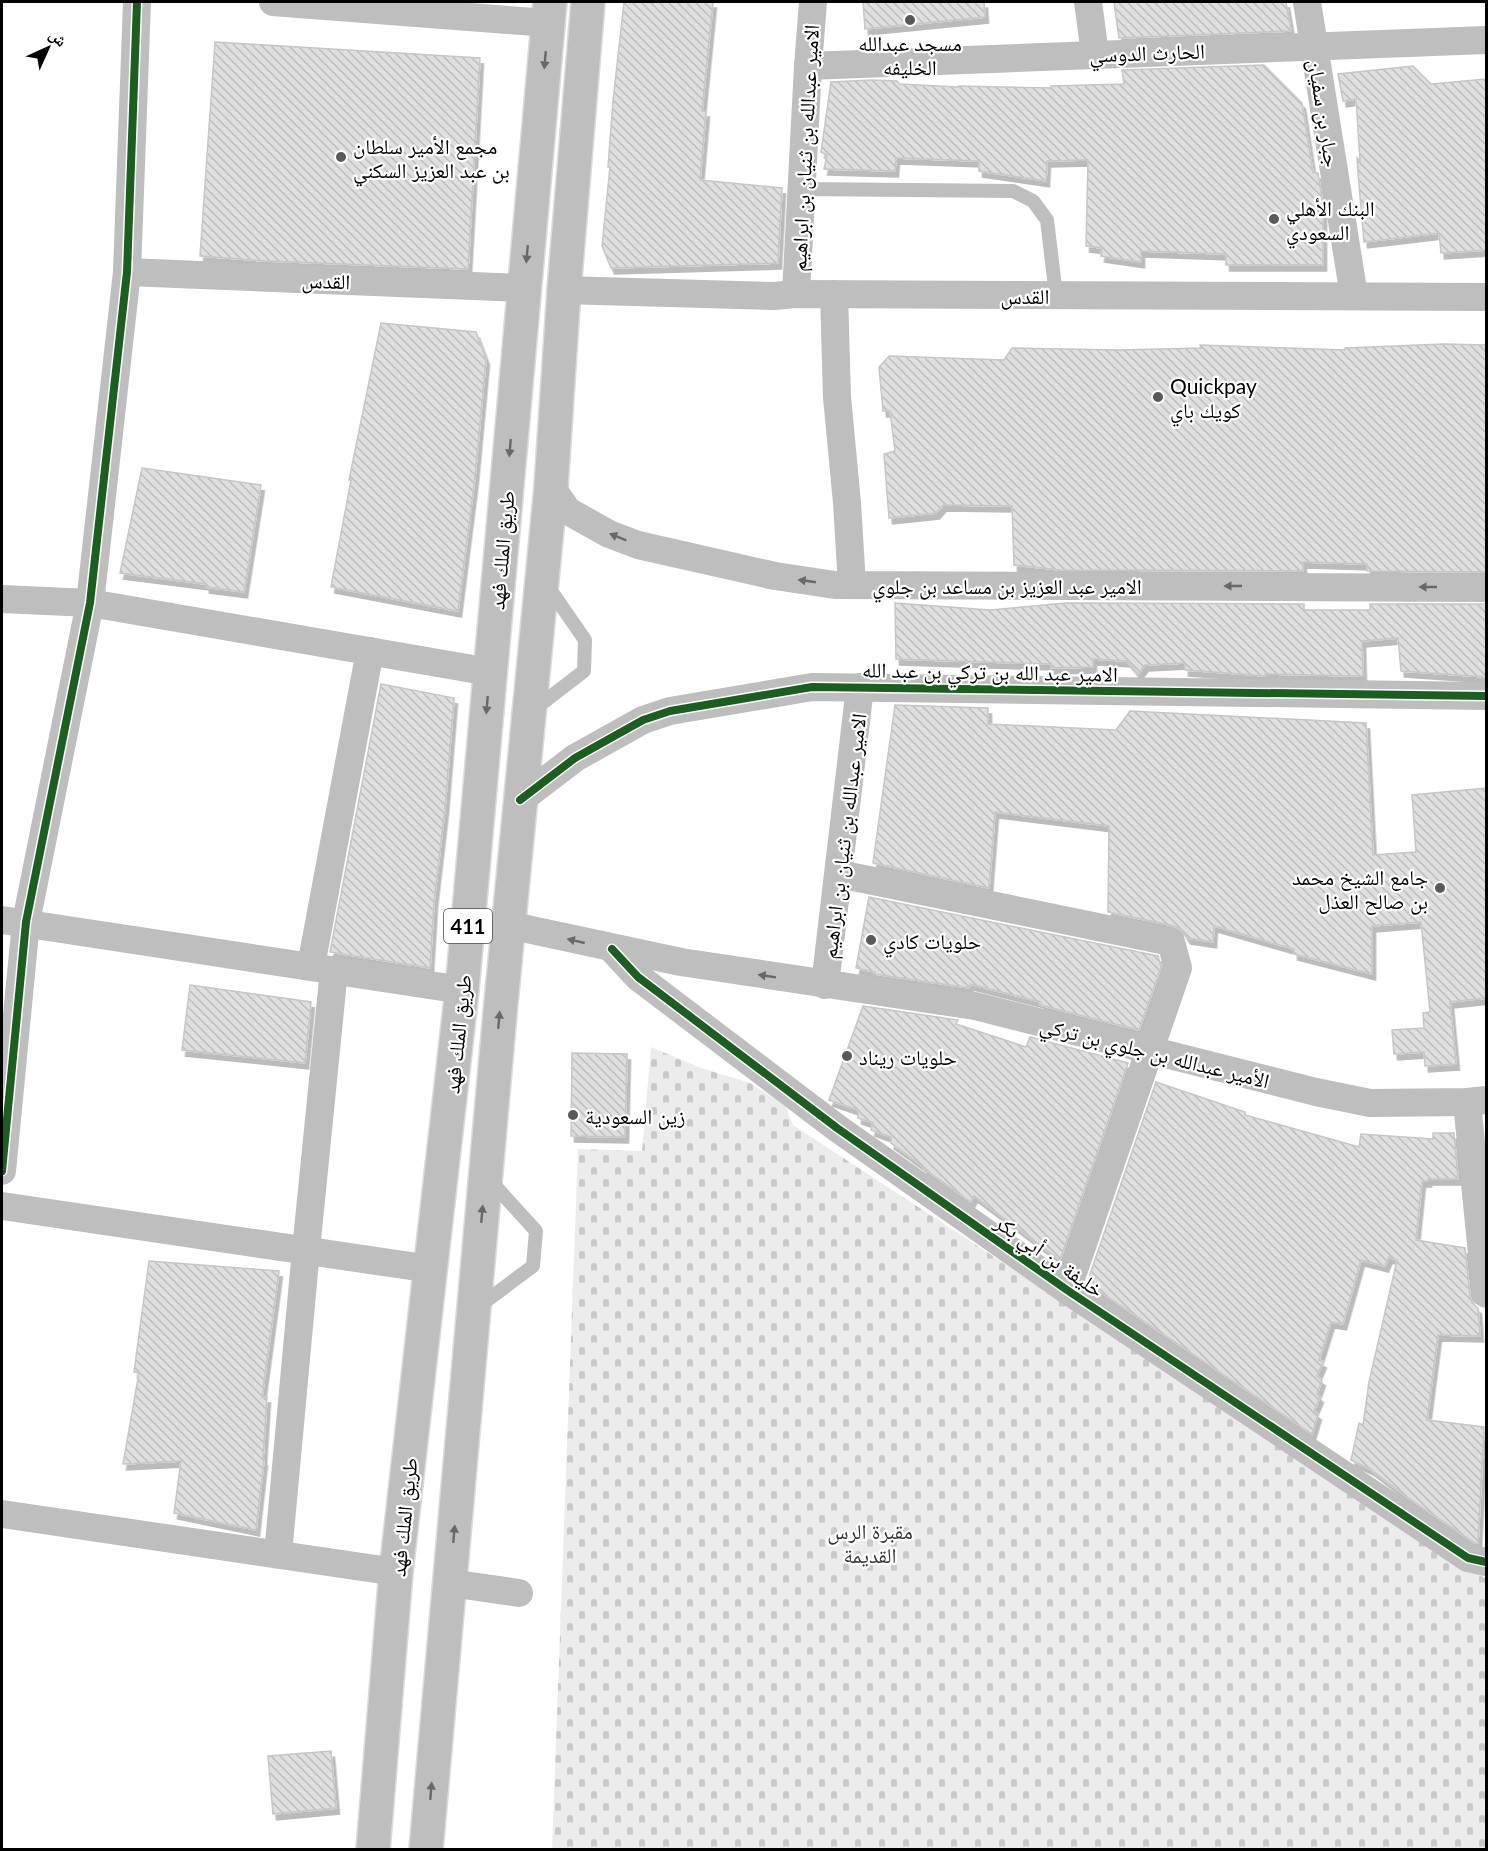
<svg xmlns="http://www.w3.org/2000/svg" width="1488" height="1851" font-family="Lato,'Noto Naskh Arabic',sans-serif">
<defs>
<pattern id="cemetery-stones" width="16" height="16" patternUnits="userSpaceOnUse" patternTransform="scale(1.5)"><rect width="16" height="16" fill="#ececec"/><path d="M2 7V4a2 2 0 0 1 4 0v3zM10 15v-3a2 2 0 0 1 4 0v3z" fill="#c9c9c9"/></pattern>
<pattern id="building-back-hatch" width="6" height="6" patternUnits="userSpaceOnUse" patternTransform="scale(1.5)"><rect width="6" height="6" fill="#dfdfdf"/><path d="M-1 5l2 2M0 0l6 6M5-1l2 2" fill="none" stroke="#bebebe"/></pattern>
<filter id="shadow"><feDropShadow dx="3.5" dy="6" stdDeviation="0" flood-color="#0004"/></filter>
</defs>
<rect width="100%" height="100%" fill="#fff"/>
<path fill="url(#cemetery-stones)" d="M651 1047 701 1068 750 1083 785 1105 793 1125 1486 1579V1849L552 1850 578 1149 642 1151Z"/>
<g fill="url(#building-back-hatch)" stroke="#c7c7c7" stroke-width="1.5" filter="url(#shadow)">
<path d="M624 2H713L702 111H706L700 180 782 188 778 263 611 268 602 246 610 167H608L613 101Z"/>
<path d="M863 2H984L985 17 865 29Z"/>
<path d="M1114 2H1286L1291 31 1119 38Z"/>
<path d="M215 42 480 58 468 269 266 261 200 256Z"/>
<path d="M1264 65 1302 103 1313 173H1318L1323 206V265H1226V254L1141 251V262L1101 256 1102 248 1086 246 1088 160 1047 161 1046 181 979 171V161L896 158 895 171 824 169 827 155 821 152 831 82 872 80 897 81 900 84 958 87 959 86 1051 88V86L1124 84 1122 70Z"/>
<path d="M1413 66 1431 84 1486 79V250L1441 253 1439 233 1364 242 1358 173 1357 158 1360 161 1356 99 1343 101 1338 74Z"/>
<path d="M381 323 476 332 486 359 475 477 458 611 331 587 351 480H349Z"/>
<path d="M1444 344 1486 345V572L1367 571V564L1303 562V571L1061 570 1014 565 1012 506 943 505 936 513 889 518 884 454 895 451 890 411H883L879 367 889 356 1004 360 1012 348 1118 350 1201 348 1200 345 1345 350V348Z"/>
<path d="M142 468 261 485 244 592 206 587V584L120 573Z"/>
<path d="M895 603 990 610 1066 603 1304 604V610H1370V604H1486V677L1401 671 1398 638 1362 641 1363 676 1265 674V676L1227 673 1185 670V663L1145 665 1138 674 1127 661 1093 659V667L1051 668V664L896 659Z"/>
<path d="M381 684 454 698 445 808 434 902 430 968 330 952Z"/>
<path d="M895 705 988 708V724L1116 730 1130 711 1366 723 1373 855 1416 852 1412 795 1486 788V998L1450 1002 1456 1064 1425 1066 1424 1052 1394 1054 1392 1030 1424 1028 1423 1013 1430 1012 1421 922 1372 926V974L1294 954V949L1214 926 1213 942 1187 938 1182 930 1174 926 1108 912 1109 826 995 812 989 888 873 863Z"/>
<path d="M869 897 1158 956 1161 967 1139 1030 1040 1005 1041 1002 970 984 969 988 874 974 875 972 856 968Z"/>
<path d="M190 985 311 1002 305 1063 182 1050Z"/>
<path d="M863 1006 958 1020 956 1024 1026 1047 1030 1037 1128 1063 1060 1260 974 1196 971 1202 923 1168 924 1167 891 1143V1137L871 1130 873 1123 858 1118V1110L829 1100Z"/>
<path d="M572 1053 627 1054 625 1137 571 1136Z"/>
<path d="M1156 1082 1245 1112V1115L1359 1147 1361 1134 1433 1139V1133H1454L1458 1179H1428V1181H1422L1416 1240 1465 1248 1470 1296 1472 1303 1478 1308 1480 1336 1438 1335 1427 1420 1484 1427 1478 1543H1475L1404 1495 1370 1469 1351 1460 1359 1423 1363 1425 1369 1382 1397 1260 1389 1257 1385 1266 1361 1260 1343 1324 1331 1322 1319 1360 1323 1362 1317 1376 1322 1380 1317 1394 1320 1397 1314 1411 1318 1414 1312 1434 1087 1283Z"/>
<path d="M149 1261 279 1271 262 1397H267L263 1459 264 1460 256 1530 174 1513 181 1461 123 1464 139 1373 134 1372Z"/>
<path d="M331 1751 336 1808 273 1814 268 1756Z"/>
</g>
<g fill="none" stroke-linecap="round" stroke-linejoin="round">
<defs>
<g id="primary">
<path d="M373 1850 396 1572 462 990 550 2"/>
<path d="M426 1850 500 1013 551 487 564 290 588 2"/>
</g>
</defs>
<use href="#primary" stroke="#dbdbdb" stroke-width="36"/>
<g stroke="#bebebe" stroke-width="14">
<path d="M801 189 1013 191 1033 201 1047 220 1056 295"/>
<path d="M532 711 584 671 585 640 547 585"/>
<path d="M478 1307 533 1266 536 1231 488 1178"/>
</g>
<g stroke="#bebebe" stroke-width="28">
<path d="M273 2 548 23"/>
<path d="M1088 2 1095 54"/>
<path d="M1307 2 1354 296"/>
<path d="M808 66 1486 40"/>
<path d="M127 272 524 288"/>
<path d="M564 290 774 296 796 294 1486 297"/>
<path d="M796 294 808 66 813 2"/>
<path d="M834 294 837 397 847 503 852 585"/>
<path d="M551 487 568 511 609 534 638 545 775 576 835 585 1486 588"/>
<path d="M2 599 90 603 490 672"/>
<path d="M520 800 575 758 643 720 670 711 812 687 1486 696"/>
<path d="M839 874 1171 942 1178 968 1067 1290"/>
<path d="M2 920 462 990"/>
<path d="M508 925 681 962 975 1006 1316 1092 1370 1103 1467 1102 1486 1100"/>
<path d="M612 949 638 977 837 1128 1067 1290 1468 1558 1486 1562"/>
<path d="M311 966 370 651"/>
<path d="M825 985 860 687"/>
<path d="M1467 1102 1486 1294"/>
<path d="M2 1171 26 922 90 603 127 272 137 2"/>
<path d="M2 1206 431 1269"/>
<path d="M2 1514 396 1572"/>
<path d="M278 1554 306 1250 334 970"/>
<path d="M450 1583 519 1593"/>
</g>
<use href="#primary" stroke="#bebebe" stroke-width="33"/>
<defs>
<g id="cycleway">
<path d="M520 800 575 758 643 720 670 711 812 687 1486 696"/>
<path d="M612 949 638 977 837 1128 1067 1290 1468 1558 1486 1562"/>
<path d="M2 1171 26 922 90 603 127 272 137 2"/>
</g>
</defs>
<use href="#cycleway" stroke="#fff" stroke-width="11"/>
<use href="#cycleway" stroke="#1b5e20" stroke-width="8"/>
</g>
<defs><path id="oneway-solid" d="M-6-.8H1V-3.2L6.5 0L1 3.2V.8H-6Z" transform="scale(1.5)"/></defs>
<g fill="#686868">
<use href="#oneway-solid" transform="translate(545 60) rotate(95)"/>
<use href="#oneway-solid" transform="translate(527 254) rotate(95)"/>
<use href="#oneway-solid" transform="translate(510 448) rotate(95)"/>
<use href="#oneway-solid" transform="translate(618 537) rotate(-158)"/>
<use href="#oneway-solid" transform="translate(807 581) rotate(-172)"/>
<use href="#oneway-solid" transform="translate(1233 586) rotate(-180)"/>
<use href="#oneway-solid" transform="translate(1428 587) rotate(-180)"/>
<use href="#oneway-solid" transform="translate(487 705) rotate(95)"/>
<use href="#oneway-solid" transform="translate(576 941) rotate(-167)"/>
<use href="#oneway-solid" transform="translate(767 976) rotate(-171)"/>
<use href="#oneway-solid" transform="translate(499 1020) rotate(-85)"/>
<use href="#oneway-solid" transform="translate(482 1214) rotate(-85)"/>
<use href="#oneway-solid" transform="translate(454 1534) rotate(-85)"/>
<use href="#oneway-solid" transform="translate(431 1791) rotate(-85)"/>
</g>
<g fill="#595959" stroke="#fff" stroke-width="2">
<circle cx="910" cy="20" r="6"/>
<circle cx="341" cy="157" r="6"/>
<circle cx="1274" cy="219" r="6"/>
<circle cx="1158" cy="397" r="6"/>
<circle cx="1440" cy="888" r="6"/>
<circle cx="871" cy="940" r="6"/>
<circle cx="847" cy="1056" r="6"/>
<circle cx="573" cy="1115" r="6"/>
</g>
<g text-anchor="middle" dominant-baseline="central" stroke-width="4.5" stroke-linejoin="round" paint-order="stroke">
<rect fill="#fff" stroke="#4c4c4c" stroke-width="1.5" x="444" y="909" width="48" height="34" rx="4.5"/>
<g font-size="20" font-weight="bold" fill="#000">
<text x="468" y="926">411</text>
</g>
<g font-size="21" fill="#000" stroke="#fff" text-anchor="start">
<text x="910" y="42" text-anchor="middle">مسجد عبدالله<tspan x="910" dy="24">الخليفه</tspan></text>
<text x="353" y="145">مجمع الأمير سلطان<tspan x="353" dy="24">بن عبد العزيز السكني</tspan></text>
<text x="1286" y="207">البنك الأهلي<tspan x="1286" dy="24">السعودي</tspan></text>
<text x="1170" y="385">Quickpay<tspan x="1170" dy="24">كويك باي</tspan></text>
<text x="1428" y="876" text-anchor="end">جامع الشيخ محمد<tspan x="1428" dy="24">بن صالح العذل</tspan></text>
<text x="883" y="940">حلويات كادي</text>
<text x="859" y="1056">حلويات ريناد</text>
<text x="585" y="1115">زين السعودية</text>
</g>
<g font-size="21" fill="#000" stroke="#fff">
<text transform="translate(1147 52) rotate(-2)">الحارث الدوسي</text>
<text transform="translate(1325 113) rotate(81)">جبار بن سفيان</text>
<text transform="translate(804 148) rotate(-87)">الامير عبدالله بن ثنيان بن ابراهيم</text>
<text transform="translate(326 280) rotate(2)">القدس</text>
<text x="1025" y="295">القدس</text>
<text transform="translate(501 550) rotate(-85)">طريق الملك فهد</text>
<text x="1007" y="585">الامير عبد العزيز بن مساعد بن جلوي</text>
<text transform="translate(990 671) rotate(1)">الامير عبد الله بن تركي بن عبد الله</text>
<text transform="translate(843 836) rotate(-83)">الامير عبدالله بن ثنيان بن ابراهيم</text>
<text transform="translate(457 1034) rotate(-84)">طريق الملك فهد</text>
<text transform="translate(1155 1052) rotate(14)">الأمير عبدالله بن جلوي بن تركي</text>
<text transform="translate(1050 1255) rotate(35)">خليفة بن أبي بكر</text>
<text transform="translate(403 1517) rotate(-84)">طريق الملك فهد</text>
</g>
<g font-size="21" fill="#333" stroke="#fff">
<text x="870" y="1530">مقبرة الرس<tspan x="870" dy="24">القديمة</tspan></text>
</g>
</g>
<rect width="1488" height="1851" fill="none" stroke="#000000" stroke-width="6"/>
<g transform="translate(48 48) rotate(45)" stroke="#ffffff" stroke-width="4.5" paint-order="stroke">
<path d="M0-4.5L10 22L0 15L-10 22Z" fill="#000000"/>
<text y="-9" font-size="16" font-weight="bold" text-anchor="middle" fill="#000000">ش</text>
</g>
</svg>
